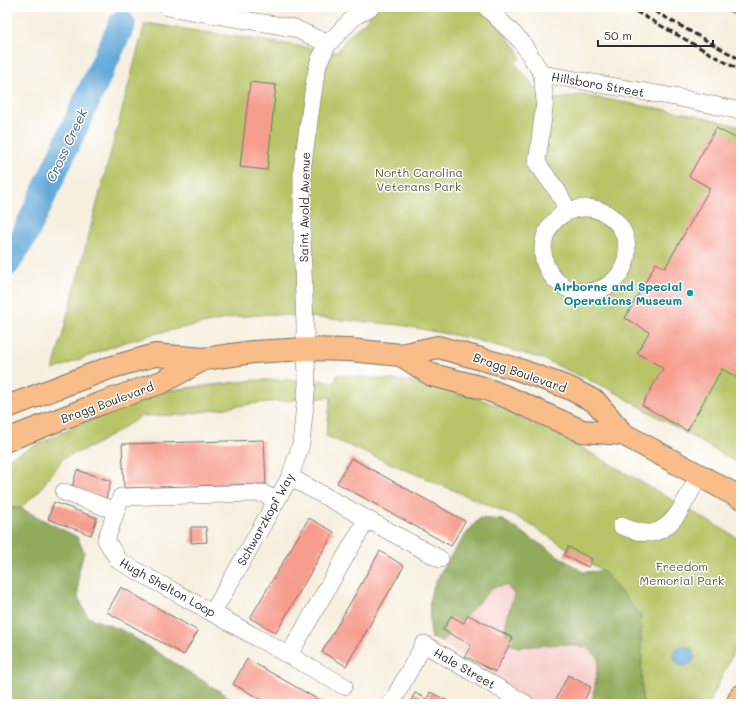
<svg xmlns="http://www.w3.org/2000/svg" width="748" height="711" font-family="Mali,sans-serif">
<rect width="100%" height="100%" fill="#fff"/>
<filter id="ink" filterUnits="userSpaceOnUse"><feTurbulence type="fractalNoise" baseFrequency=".025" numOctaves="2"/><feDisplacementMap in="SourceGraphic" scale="8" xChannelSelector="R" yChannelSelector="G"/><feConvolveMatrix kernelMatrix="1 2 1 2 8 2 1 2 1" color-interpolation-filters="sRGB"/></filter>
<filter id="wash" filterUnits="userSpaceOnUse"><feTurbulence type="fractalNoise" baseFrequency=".012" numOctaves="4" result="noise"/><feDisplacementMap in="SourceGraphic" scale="16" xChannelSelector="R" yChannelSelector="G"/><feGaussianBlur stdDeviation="0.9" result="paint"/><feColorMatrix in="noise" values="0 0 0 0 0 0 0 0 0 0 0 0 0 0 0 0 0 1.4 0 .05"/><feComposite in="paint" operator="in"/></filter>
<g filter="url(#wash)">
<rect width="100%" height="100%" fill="#f6efde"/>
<path fill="#f7d0cd" d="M439 576 493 587 506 585 641 674 643 704H494L507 681 431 638V597Z"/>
<g fill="#b7c567" stroke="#717849">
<path d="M376 7H483L517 49 521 57 515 63 545 101 581 95 696 115 741 127V465L613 391 543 359 473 339 401 325 272 314 236 317 153 334 119 344 53 370 145 23 337 52 349 35 365 22Z"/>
<path d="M337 375 409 381 474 397 529 417 741 540V636L709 704H643L603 571 521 519 326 436 331 397 257 403 182 415 142 416 93 446 63 458 39 491 20 508H7V459L87 421 170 390 255 380H319L335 382Z"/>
</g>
<g fill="#91aa5c" stroke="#5e6a44">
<path d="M7 508H20L77 537 84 552 79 570 78 597 88 617 122 630 240 704H7Z"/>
<path d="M480 518 503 520 583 572 603 571 641 616 642 697 643 704H592L599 659 587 647 561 644 518 647 505 642 506 622 514 594 506 585 493 587 442 641 431 638C430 625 429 611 430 598 433 578 465 533 480 518Z"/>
</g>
<circle fill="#64a8d9" stroke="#486a82" cx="684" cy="656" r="10"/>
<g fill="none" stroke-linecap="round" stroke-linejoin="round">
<path stroke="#64a8d9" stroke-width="27" d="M7 263 26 232 122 24"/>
</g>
<g id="blocks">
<g fill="#f69d8e">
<path d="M722 7H741V18Z"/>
<path d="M250 82 276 85 267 170 240 167Z"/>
<path d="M716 128 741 141V380L722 369 687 431 642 405 663 368 637 353 649 332 625 318 656 263 665 268 710 188 689 176Z"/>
<path d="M264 440 266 484 124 488 122 444Z"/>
<path d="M351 458 465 521 451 546 337 483Z"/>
<path d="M77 470 111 481 106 498 72 487Z"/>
<path d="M54 502 97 518 91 535 48 519Z"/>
<path d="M309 518 334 532 276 633 250 618Z"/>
<path d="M191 527H206L207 542 191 543Z"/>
<path d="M568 547 592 559 588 567 564 555Z"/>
<path d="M380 551 404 566 346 666 322 652Z"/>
<path d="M121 587 198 631 184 655 107 612Z"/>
<path d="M468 615 513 638 495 672 465 656 471 645 443 630 451 616 464 623Z"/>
<path d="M247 659 326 704H269L233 684Z"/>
<path d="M568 675 591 687 582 704 554 703Z"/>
<path d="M430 692 448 701 447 704H409L415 693 427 699Z"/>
</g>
</g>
</g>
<g filter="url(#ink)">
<use href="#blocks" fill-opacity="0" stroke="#72706a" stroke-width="1"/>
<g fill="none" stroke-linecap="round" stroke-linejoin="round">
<defs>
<g id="minor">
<path d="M168 7 294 28 328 44"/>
<path d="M486 7 521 41 542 74 545 101 537 163 558 192 568 211"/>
<path d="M542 74 680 98 741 111"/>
<circle cx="585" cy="250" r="42"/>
<path d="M290 477 440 559"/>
<path d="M64 492 116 511"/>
<path d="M276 501 263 493 121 497 106 540 119 561 344 686"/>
<path d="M621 526C630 529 641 534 651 533 676 529 688 495 699 475"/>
<path d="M213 612 290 477 301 444 307 384 302 240V170L315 79 319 61 328 44 354 17 371 7"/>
<path d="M289 655 367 519"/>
<path d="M391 704 424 644 526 704"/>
</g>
<g id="major">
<path d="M401 355 432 375 483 388 507 397 582 431 623 434"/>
<path d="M7 407 109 368 155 355 204 359 253 352 306 349 350 350 401 355 438 347 517 369 569 388 596 402 623 434 741 498"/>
<path d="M7 440 99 404 162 382 204 359"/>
<path d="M737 704 741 696"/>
</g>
</defs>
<use href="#minor" stroke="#72706a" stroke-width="18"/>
<use href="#major" stroke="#72706a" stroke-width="24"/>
<use href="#minor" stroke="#fff" stroke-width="17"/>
<use href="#major" stroke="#f8bd89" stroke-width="22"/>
<g stroke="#2b2b2b" stroke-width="3" stroke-dasharray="6 3" stroke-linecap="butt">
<path d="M628 7 741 71"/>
<path d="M647 7 741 60"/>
</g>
</g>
</g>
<circle fill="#0f9aa8" stroke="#fff" stroke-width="1.5" cx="690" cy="293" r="4"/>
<g text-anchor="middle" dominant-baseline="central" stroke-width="3" stroke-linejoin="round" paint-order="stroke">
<g font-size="12" fill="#2b2b2b" stroke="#fff">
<text transform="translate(598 84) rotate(10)">Hillsboro Street</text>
<text transform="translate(304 207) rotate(-89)">Saint Avold Avenue</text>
<text transform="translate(520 372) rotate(19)">Bragg Boulevard</text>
<text transform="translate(107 402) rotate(-20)">Bragg Boulevard</text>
<text transform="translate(265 519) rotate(-61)">Schwarzkopf Way</text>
<text transform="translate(168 587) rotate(29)">Hugh Shelton Loop</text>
<text transform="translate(465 668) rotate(30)">Hale Street</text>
</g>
<g font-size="12" fill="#55593d" stroke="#fff">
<text x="419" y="172">North Carolina<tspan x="419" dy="14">Veterans Park</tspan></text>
<text x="682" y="566">Freedom<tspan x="682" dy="14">Memorial Park</tspan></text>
</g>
<g font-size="12" font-weight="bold" fill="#0d838f" stroke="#fff" text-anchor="end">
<text x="682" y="286">Airborne and Special<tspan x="682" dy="14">Operations Museum</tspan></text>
</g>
<g font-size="13" font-style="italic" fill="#425d71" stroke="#fff">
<text transform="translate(66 145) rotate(-65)">Cross Creek</text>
</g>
</g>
<rect width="748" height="711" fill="none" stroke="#fff" stroke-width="24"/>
<path d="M598 40v6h115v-6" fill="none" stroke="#2b2b2b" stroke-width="2"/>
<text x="604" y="40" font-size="12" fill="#2b2b2b" stroke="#ffffff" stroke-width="3" paint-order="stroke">50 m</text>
</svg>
